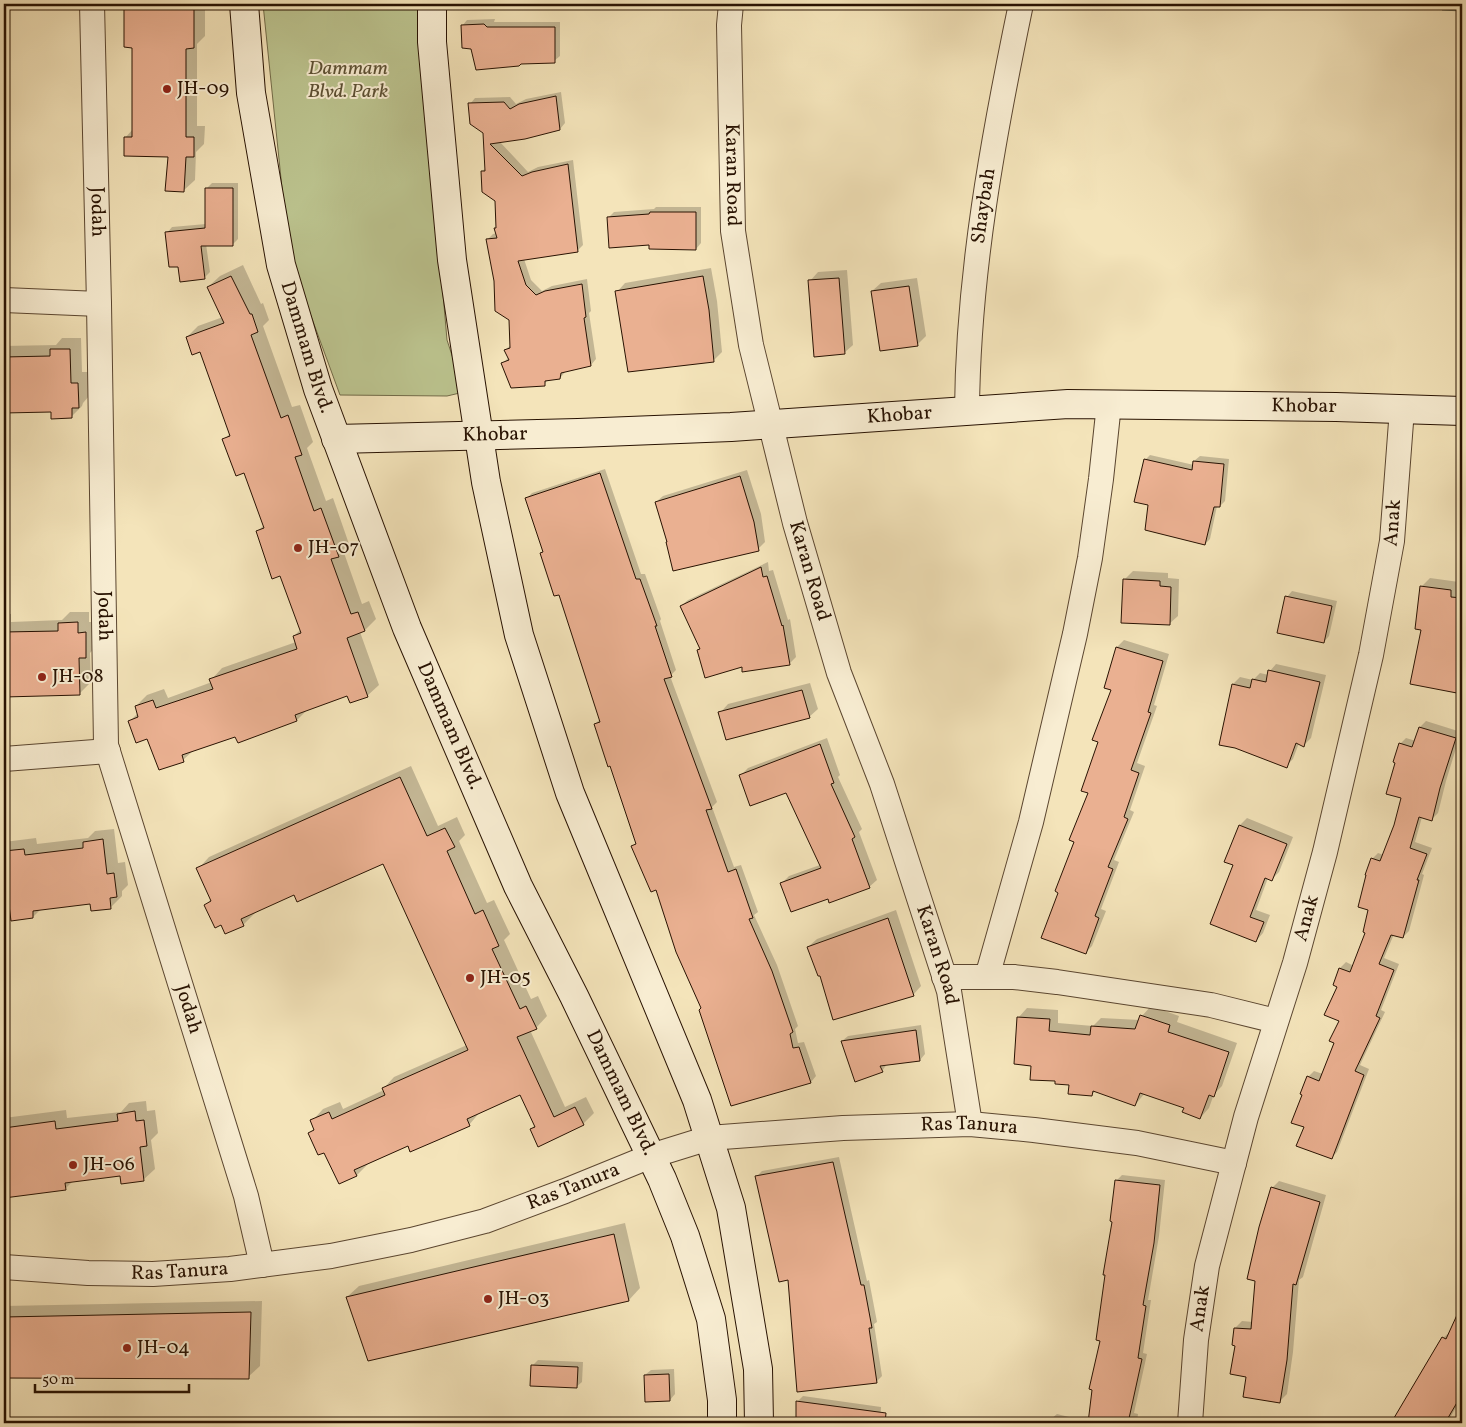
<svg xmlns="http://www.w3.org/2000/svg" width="1466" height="1427" font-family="Vollkorn,serif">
<rect width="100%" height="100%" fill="#f4e4ba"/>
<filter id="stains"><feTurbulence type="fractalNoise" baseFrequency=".004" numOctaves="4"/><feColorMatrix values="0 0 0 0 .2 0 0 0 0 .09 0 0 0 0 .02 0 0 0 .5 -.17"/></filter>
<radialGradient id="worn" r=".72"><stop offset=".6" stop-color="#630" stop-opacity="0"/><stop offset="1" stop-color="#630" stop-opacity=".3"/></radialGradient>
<path fill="#bcc48f" stroke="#726b48" d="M263 4H418L447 340 464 392 447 396 340 395 289 256Z"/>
<path fill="#9cbfac" stroke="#6e7a68" d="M1443 4H1462V11L1442 10Z"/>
<g fill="#0003">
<path d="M130 4H205V36L197 44V126H205L204 144 196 152 195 180 183 191 169 155 125 138 133 129 134 46 126 9Z"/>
<path d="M495 19 494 22H560V56L554 61 472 48 462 26 467 20Z"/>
<path d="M561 92 565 123 560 129 499 141 528 172 538 167 573 160 583 245 577 251 524 259 531 280 542 291 552 286 587 279 591 311 589 313 596 359 591 365 566 371 560 378 549 379 544 384 502 364 509 357 505 350 511 345 510 319 495 280 488 239 493 234 497 233 496 200 482 171 486 168 484 132 470 104 475 98 510 97 516 104 526 99Z"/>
<path d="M212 183H238V239L233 244H206L210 272 204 278 179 265 167 233 172 227 206 224V189Z"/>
<path d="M656 207H701V243L696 249 609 217 614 212 654 209Z"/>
<path d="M243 265 261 304 263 303 269 320 263 326 292 407 300 405 313 442 307 448 326 501 333 498 349 544 343 550 362 604 369 601 376 619 365 630 360 632 379 685 367 696 348 694 309 708 297 720 236 735 194 750 183 760 148 737 130 721 138 713 136 706 147 695 164 689 168 698 212 682 211 680 222 668 296 642 294 636 301 629 281 575 257 532 264 525 245 472 224 440 230 433 201 350 187 337 198 326 223 317 208 287 220 276Z"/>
<path d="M711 268 717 301 722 352 714 360 617 292 625 283Z"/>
<path d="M847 270 853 345 844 353 810 281 818 272Z"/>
<path d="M917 278 926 336 917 345 872 291 881 283Z"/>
<path d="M62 338H81L82 372H89L90 395 83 403 82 406 71 417 53 410 4 412V346L56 345Z"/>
<path d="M1150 455 1194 465V461L1200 456 1229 459 1225 501 1220 506H1217L1210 539 1205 544 1150 504 1145 460Z"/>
<path d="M605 469 641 574H645L661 619 660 621 676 670 670 676 717 802 712 807 734 867 741 865 758 912 754 915 777 965 798 1026 795 1029 798 1043 804 1042 816 1076 811 1082 732 1105 702 1008 656 888 633 846 637 842 611 765 595 724 600 719 560 594 527 498 532 493Z"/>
<path d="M747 470 761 514 765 542 758 549 667 542 656 502 663 496Z"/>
<path d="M768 562 769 571 773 570 788 620 790 619 796 657 789 664 743 666 698 650 701 647 681 606 688 600Z"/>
<path d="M1133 571 1168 573V578L1179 579 1178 616 1169 624 1125 579Z"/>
<path d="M1430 578 1459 582 1458 589H1462L1461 693 1423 628 1421 587Z"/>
<path d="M1292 591 1337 601 1329 636 1324 642 1287 597Z"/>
<path d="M70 612H89V622H97V645L90 653 91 682 79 694 4 695V614H11V622L62 620Z"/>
<path d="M1124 640 1169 654 1154 705 1157 706 1137 763 1145 766 1130 810 1134 812 1114 860 1119 862 1101 909 1106 911 1092 946 1085 953 1076 842 1090 793 1099 742 1112 689 1117 647Z"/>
<path d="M1276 664 1326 675 1311 738 1304 745 1299 743 1293 759 1286 766 1233 684 1240 677 1253 680 1260 673 1269 675 1270 671Z"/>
<path d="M810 683 818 709 809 717 720 713 728 704Z"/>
<path d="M1426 721 1461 732 1446 781 1438 813 1432 819 1422 817 1415 842 1432 848 1422 874 1424 875 1409 931 1403 937 1394 934 1384 958 1399 964 1381 1010 1385 1012 1360 1065 1369 1069 1337 1152 1331 1158 1305 1127 1308 1077 1314 1071 1323 1074 1336 1042 1340 1020 1339 986 1335 984 1340 968 1346 962 1354 966 1367 932 1372 859 1378 853 1384 855 1395 825 1403 797 1400 744 1406 738 1416 741 1420 727Z"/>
<path d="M827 738 840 775 838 777 862 829 859 832 877 880 869 887 828 897 782 883 789 876 820 865 787 792 741 775 748 768Z"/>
<path d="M411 766 438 826 457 817 465 835 459 841 487 903 494 900 510 934 504 940 531 999 538 996 547 1016 536 1028 530 1030 565 1107 586 1097 594 1113 583 1124 531 1129 535 1125 521 1094 480 1112 469 1125 409 1145 368 1164 357 1175 339 1183 325 1151 309 1133 315 1128 312 1121 323 1109 340 1102 343 1109 384 1090 383 1089 394 1077 467 1045 383 862 295 893 254 912 255 913 243 925 222 924 206 905 211 899 198 869 209 857Z"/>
<path d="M1247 818 1293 837 1279 872 1272 879 1268 878 1256 910 1270 915 1263 933 1256 941 1234 865 1226 861 1240 825Z"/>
<path d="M114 829 118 863 125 862 128 885 122 891V896L111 907 91 902 41 909 33 917 4 921V842L36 838 37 844 88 838 95 831Z"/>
<path d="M896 910 921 986 913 995 808 947 817 939Z"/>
<path d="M1151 1006 1179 1016 1177 1022 1237 1043 1222 1086 1214 1094 1209 1108 1200 1118 1186 1107 1145 1093 1135 1105 1096 1091 1092 1094 1071 1084 1057 1080 1032 1065 1018 1018 1027 1008 1058 1010V1023L1093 1026 1101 1018 1140 1020 1142 1016Z"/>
<path d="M921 1025 925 1054 920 1060 887 1064 882 1071 842 1041 848 1036Z"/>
<path d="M146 1101 147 1111 155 1110 158 1133 151 1140 155 1169 143 1180 122 1175 73 1181 65 1189 4 1196V1118L66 1110 67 1118 121 1112 129 1103Z"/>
<path d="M839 1157 867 1281 869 1280 877 1322 874 1324 882 1376 876 1382 756 1177 762 1171Z"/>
<path d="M1122 1175 1165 1180 1159 1236 1148 1300H1151L1143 1353 1147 1354 1134 1413 1138 1414 1137 1423H1050L1051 1419 1057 1414 1089 1422 1102 1340 1116 1181Z"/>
<path d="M1279 1181 1326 1195 1303 1277 1299 1280 1293 1352 1287 1394 1279 1402 1247 1376 1236 1345 1235 1328 1242 1321 1253 1322 1272 1188Z"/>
<path d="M625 1223 640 1288 629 1300 347 1297 359 1286Z"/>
<path d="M262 1301 260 1366 248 1377H4V1306Z"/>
<path d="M1462 1307V1397L1447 1423H1393L1443 1338 1451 1331Z"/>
<path d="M538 1360 583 1362 582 1382 576 1387 532 1366Z"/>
<path d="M674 1369 675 1394 670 1400 645 1375 651 1370Z"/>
<path d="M803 1396 881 1407 880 1423H797L798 1401Z"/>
</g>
<g fill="#eab091" stroke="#281202">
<path d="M133 4H186V7H194V48L186 49V137H194V157H186L184 192 165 191 168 157 124 156V137H132V48L124 47V8H133Z"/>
<path d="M484 24 487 27H555V63L521 64 519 66 476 70 471 49 462 48 461 25Z"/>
<path d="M556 96 560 130 525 139 490 144 522 176 532 172 568 164 578 252 518 261 526 285 536 295 545 291 582 284 586 317 584 318 591 366 561 373 560 379 545 381V386L511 388 501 363 509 360 504 350 510 348 509 320 495 311 494 281 486 239 497 238 494 228H496L495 201 482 192 481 171H485L483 133 470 124 468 103 504 102 510 109 519 104Z"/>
<path d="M205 188H233V246H201L205 279 180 282 178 267H169L165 232 205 228Z"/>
<path d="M650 212H696V250L649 249V245L609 248 607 217 649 214Z"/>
<path d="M231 276 250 314H252L258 332 251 335 281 418 288 415 302 455 295 457 314 511 321 508 339 557 331 559 351 614 358 612 365 631 347 638 368 697 350 703 347 696 295 715 297 721 238 743 235 737 182 755 184 762 159 770 147 739 136 743 128 721 138 717 135 706 153 700 156 708 213 689 209 679 297 649 293 636 301 633 280 576 272 579 256 531 264 528 244 473 236 476 222 439 230 436 200 352 192 355 186 337 224 323 207 287Z"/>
<path d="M703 276 709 310 714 362 628 372 615 291Z"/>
<path d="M839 278 845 354 814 357 808 280Z"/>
<path d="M909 286 918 346 880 351 871 291Z"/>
<path d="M50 349H70L71 383H78L79 408H72V418L51 419V412L4 413V357L50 356Z"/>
<path d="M1144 459 1192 470 1193 461 1224 464 1220 507H1214L1205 545 1145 530 1148 505 1134 502Z"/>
<path d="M600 473 636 579H640L657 626H655L672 677 664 679 712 809 706 810 728 872 736 869 753 918 749 919 772 971 793 1032 790 1034 793 1048 799 1047 811 1083 731 1106 699 1010 701 1008 676 952 656 890 651 892 631 846 636 844 610 766 608 767 594 724 600 722 559 595 554 596 540 553 543 552 525 498Z"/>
<path d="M740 476 754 522 759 551 673 571 666 542H667L655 502Z"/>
<path d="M761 567 763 577 767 576 782 626 783 625 790 665 742 672V667L705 678 697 650 700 649 680 606Z"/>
<path d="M1123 579 1160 581V586L1171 587 1170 625 1121 623Z"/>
<path d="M1420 586 1451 590V597L1462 598V694L1410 684 1421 630 1415 629Z"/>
<path d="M1285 596 1332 606 1324 643 1277 633Z"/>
<path d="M78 622V633L86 632V658H79L80 695 4 697V632L58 631V623Z"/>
<path d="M1116 647 1163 661 1148 712 1151 713 1131 770 1139 773 1124 817 1128 819 1108 867 1113 869 1095 916 1099 918 1086 954 1041 938 1058 893 1055 891 1074 842 1069 840 1088 793 1081 791 1098 742 1092 740 1111 690 1104 688Z"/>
<path d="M1268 670 1320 682 1304 747 1296 743 1287 768 1235 748 1219 745 1232 684 1250 688 1252 679 1266 682Z"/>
<path d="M802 690 810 718 726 740 718 712Z"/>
<path d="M1419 727 1456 738 1440 788 1432 821 1419 817 1410 848 1427 854 1417 880H1419L1403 938 1391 935 1379 964 1394 970 1376 1016 1380 1018 1355 1071 1364 1075 1332 1159 1296 1146 1304 1127 1291 1123 1302 1095 1300 1094 1307 1076 1319 1081 1334 1043 1329 1041 1339 1021 1324 1015 1337 987 1333 985 1339 968 1350 972 1365 933 1363 932 1368 910 1358 907 1366 875H1365L1371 858 1380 861 1394 825 1401 798 1386 794 1395 763 1393 762 1399 743 1412 747Z"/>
<path d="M820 744 834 783 831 784 855 837 852 839 870 888 829 903 828 899 791 912 780 883 821 868 786 793 750 806 739 775Z"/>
<path d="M400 777 427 836 445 828 455 847 447 851 475 914 483 910 499 946 492 949 520 1009 526 1006 537 1029 517 1037 554 1117 575 1107 584 1125 538 1147 530 1129 535 1127 520 1095 467 1119 470 1126 438 1140 410 1152 408 1146 354 1170 357 1176 339 1184 324 1153 318 1155 308 1133 314 1130 310 1120 329 1112 332 1119 385 1095 382 1088 468 1050 383 864 297 902 294 895 241 919 244 926 225 934 221 925 215 928 204 905 211 901 196 868Z"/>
<path d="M1239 825 1287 844 1272 881 1265 878 1250 917 1264 922 1256 942 1210 924 1233 865 1224 862Z"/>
<path d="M103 839 107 874 114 873 117 897 110 898 111 909 91 911 90 904 33 911V918L11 921 9 905 4 906V851L24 849 25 855 83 848V842Z"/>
<path d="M888 918 914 996 833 1020 820 976H818L807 947Z"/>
<path d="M1140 1015 1170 1025 1168 1032 1229 1052 1214 1097 1209 1095 1200 1119 1182 1112 1184 1108 1140 1093 1135 1106 1093 1091 1092 1096 1068 1094 1069 1085 1055 1084V1081L1030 1080 1031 1066 1014 1064 1017 1017 1050 1019 1049 1031 1090 1035 1091 1026 1135 1029Z"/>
<path d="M916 1030 920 1061 880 1066 883 1072 855 1082 841 1041Z"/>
<path d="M135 1111 136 1121 144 1120 147 1146 140 1147 144 1181 121 1184 120 1176 65 1183 66 1190 4 1198V1128L55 1121 56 1129 118 1121 117 1114Z"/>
<path d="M833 1162 861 1285H864L872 1328H869L877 1383 797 1392 788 1280 779 1282 755 1176Z"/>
<path d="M1115 1180 1160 1185 1154 1243 1143 1305 1146 1306 1138 1358 1142 1359 1128 1423H1088L1092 1390 1089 1389 1100 1341 1096 1340 1105 1275H1103L1112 1222 1110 1221Z"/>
<path d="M1271 1187 1320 1202 1296 1285 1293 1284 1287 1360 1280 1403 1243 1397 1246 1377 1230 1374 1235 1346 1232 1345 1234 1328 1251 1329 1255 1281 1247 1279 1259 1227Z"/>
<path d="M614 1234 629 1301 368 1361 346 1297Z"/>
<path d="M1462 1304V1394L1445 1423H1391L1442 1337 1446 1339Z"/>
<path d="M251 1312 249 1379 4 1378V1317Z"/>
<path d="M531 1365 578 1367 577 1388 530 1386Z"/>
<path d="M669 1374 670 1401 645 1402 644 1375Z"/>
<path d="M796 1401 886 1413 885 1423H796Z"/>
</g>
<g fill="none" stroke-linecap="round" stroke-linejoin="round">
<defs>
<g id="street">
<path id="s1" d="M92 4 99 304 106 745 246 1196 262 1265"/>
<path id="s2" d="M731 4 729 25 733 231 751 345 795 523 839 673 882 784 949 991 970 1124"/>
<path d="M4 300 99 304"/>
<path id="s3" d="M967 411C968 274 993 138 1021 4"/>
<path d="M4 759 108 751"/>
<path d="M944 977H1014L1057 982 1211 1005 1276 1021"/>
<path d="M987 977 1031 822 1075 634 1090 558 1101 479 1109 404"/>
<path id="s4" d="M4 1267 88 1273 153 1274 230 1269 331 1256 411 1240 485 1221 565 1191 651 1156 709 1138 843 1128 970 1124 1034 1130 1137 1143 1234 1163"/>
<path id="s5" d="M1190 1423 1196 1340 1207 1266 1246 1117 1295 963 1325 852 1371 655 1392 541 1402 409"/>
</g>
<g id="secondary">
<path id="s6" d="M244 4 251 93 281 265 318 389 407 628 518 886 574 996 662 1179 685 1236 711 1319 722 1400V1423"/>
<path d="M432 4V42L452 260 486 482 519 635 570 793 697 1100 731 1208 758 1369 759 1423"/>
<path id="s7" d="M336 439 578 433 731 427 1068 404 1336 407 1462 411"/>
</g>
</defs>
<use href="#street" stroke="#5b4630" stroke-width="26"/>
<use href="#secondary" stroke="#281202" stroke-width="30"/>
<use href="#street" stroke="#f8edd2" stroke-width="24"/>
<use href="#secondary" stroke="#f8edd2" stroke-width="28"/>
</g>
<g fill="#8f2418" stroke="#f8edd2" stroke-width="2">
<circle cx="167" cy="89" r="5"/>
<circle cx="298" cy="548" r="5"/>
<circle cx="42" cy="677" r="5"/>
<circle cx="470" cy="978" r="5"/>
<circle cx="73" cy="1165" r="5"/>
<circle cx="488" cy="1299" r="5"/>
<circle cx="127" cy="1348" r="5"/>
</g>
<g text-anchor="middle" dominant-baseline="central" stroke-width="4" stroke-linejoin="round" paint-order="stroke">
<g font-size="20" font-style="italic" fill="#5c5033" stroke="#f8edd2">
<text x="348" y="69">Dammam<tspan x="348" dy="23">Blvd. Park</tspan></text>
</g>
<g font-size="20" fill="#281202" stroke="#f8edd2" text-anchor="start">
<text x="177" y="89">JH-09</text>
<text x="308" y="548">JH-07</text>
<text x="52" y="677">JH-08</text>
<text x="480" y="978">JH-05</text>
<text x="83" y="1165">JH-06</text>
<text x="498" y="1299">JH-03</text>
<text x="137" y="1348">JH-04</text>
</g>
<g font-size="20" fill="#281202" stroke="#f8edd2">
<text stroke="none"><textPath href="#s2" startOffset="171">Karan Road</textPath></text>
<text stroke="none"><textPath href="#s3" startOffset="206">Shaybah</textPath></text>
<text stroke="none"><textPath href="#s1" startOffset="208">Jodah</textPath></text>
<text stroke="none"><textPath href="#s6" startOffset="350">Dammam Blvd.</textPath></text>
<text stroke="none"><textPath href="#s7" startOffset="969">Khobar</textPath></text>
<text stroke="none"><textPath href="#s7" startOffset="564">Khobar</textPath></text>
<text stroke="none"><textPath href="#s7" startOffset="159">Khobar</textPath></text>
<text stroke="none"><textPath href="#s5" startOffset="925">Anak</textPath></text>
<text stroke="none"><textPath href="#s2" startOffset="576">Karan Road</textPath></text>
<text stroke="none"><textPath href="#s1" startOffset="612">Jodah</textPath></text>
<text stroke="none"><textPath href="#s6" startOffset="755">Dammam Blvd.</textPath></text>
<text stroke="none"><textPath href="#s5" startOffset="520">Anak</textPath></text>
<text stroke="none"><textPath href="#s2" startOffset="981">Karan Road</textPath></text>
<text stroke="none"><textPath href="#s1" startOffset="1018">Jodah</textPath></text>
<text stroke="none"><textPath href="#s6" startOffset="1160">Dammam Blvd.</textPath></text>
<text stroke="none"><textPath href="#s4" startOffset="986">Ras Tanura</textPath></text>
<text stroke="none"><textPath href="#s4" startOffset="581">Ras Tanura</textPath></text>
<text stroke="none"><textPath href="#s4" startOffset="176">Ras Tanura</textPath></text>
<text stroke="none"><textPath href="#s5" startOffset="115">Anak</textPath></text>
</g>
</g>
<rect width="1466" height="1427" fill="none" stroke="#f4e4ba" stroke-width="20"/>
<rect x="5" y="5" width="1456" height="1417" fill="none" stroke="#281202" stroke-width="2.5"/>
<rect x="10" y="10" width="1446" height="1407" fill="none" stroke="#281202"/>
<path d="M35 1384v8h154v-8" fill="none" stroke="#281202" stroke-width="2.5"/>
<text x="42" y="1384" font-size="15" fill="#281202" stroke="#f8edd2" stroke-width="4" paint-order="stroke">50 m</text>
<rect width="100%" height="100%" filter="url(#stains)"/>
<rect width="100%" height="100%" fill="url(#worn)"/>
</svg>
